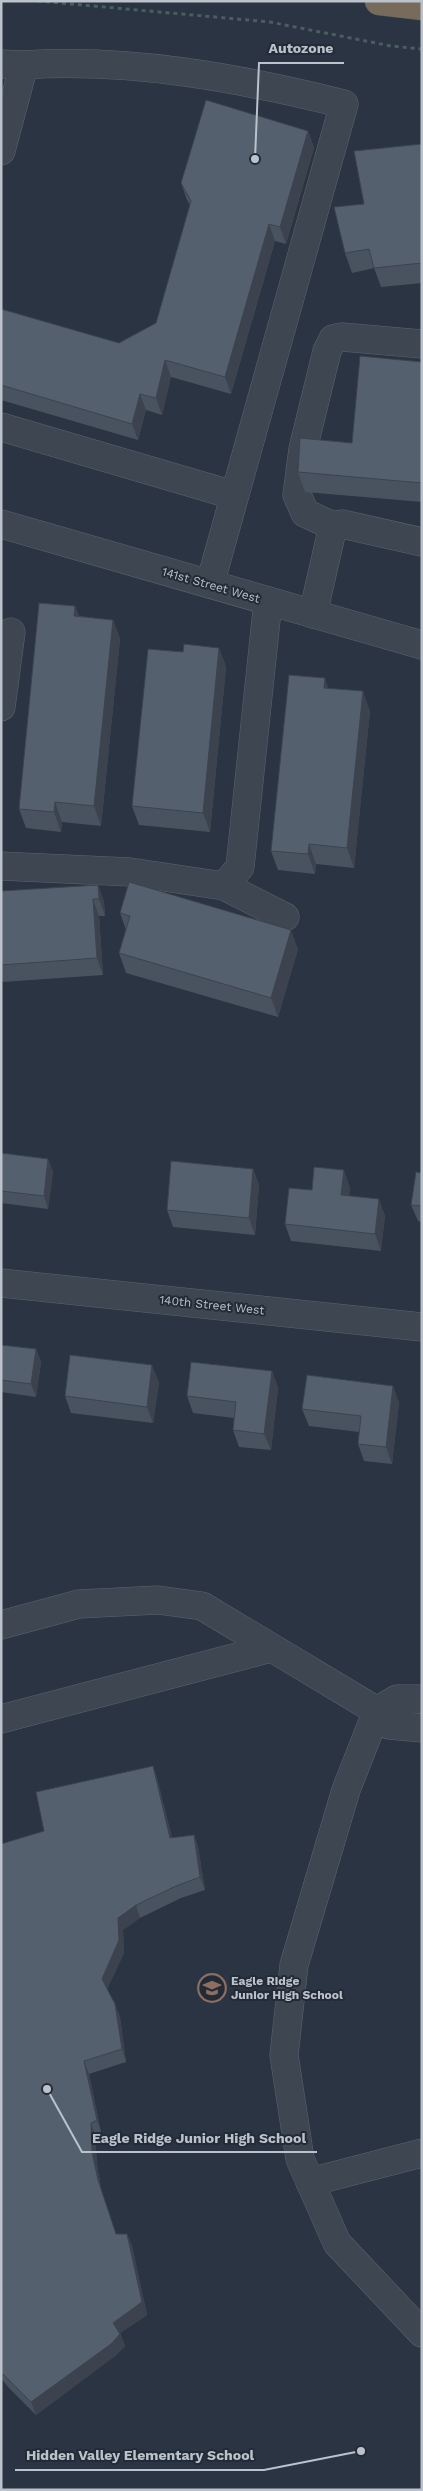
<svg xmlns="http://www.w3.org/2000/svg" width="423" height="2491" font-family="'Work Sans',sans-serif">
<rect width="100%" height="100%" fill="#2a3442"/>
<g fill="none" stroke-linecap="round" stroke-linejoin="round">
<defs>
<g id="minor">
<path d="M1 64 24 65"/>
<path d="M1 151 24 65C131 58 240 78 344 104L210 584"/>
<path d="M1 427 233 495"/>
<path d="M1 524 422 645"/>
<path d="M333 526 305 513 297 495 303 449 327 351 333 339 342 337 422 344"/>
<path d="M313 614 333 526 342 524 422 542"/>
<path d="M1 707 11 632"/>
<path d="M1 866 130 872 224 886 285 917"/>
<path d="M224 886 240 867 268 601"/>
<path d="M1 1283 422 1327"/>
<path d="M1 1625 79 1604 158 1600 202 1606 377 1711 346 1790 294 1965 284 2055 300 2159 337 2243 422 2333"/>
<path d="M422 1699H397L377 1711 389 1725 422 1728"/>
<path d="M1 1719 271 1648"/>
<path d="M310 2182 422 2153"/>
</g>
<path id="highway" d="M379 1 422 6"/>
</defs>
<use href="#minor" stroke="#5c646f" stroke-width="29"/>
<use href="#highway" stroke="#49515c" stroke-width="29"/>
<path stroke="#4a5d60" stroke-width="3" stroke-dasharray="4 4" stroke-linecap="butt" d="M38 1 270 22 391 46 422 49"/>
<use href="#minor" stroke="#3e4652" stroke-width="28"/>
<use href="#highway" stroke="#776c5c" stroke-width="28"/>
</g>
<g fill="#49535f">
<path d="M308 131 314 148 286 244 275 241 231 394 171 377 162 415 146 410 138 440 1 400V309L119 343 156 323 190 205 187 200 181 183Z"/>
<path d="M422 144V283L381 287 374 268 352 273 345 253 364 204Z"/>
<path d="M422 362V502L305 492 298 472 352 443Z"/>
<path d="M75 606 79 616 113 620 120 639 101 826 62 822 61 832 26 828 19 809Z"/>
<path d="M219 648 226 667 210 832 139 825 132 806 183 652Z"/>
<path d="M328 688 370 711 354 868 316 864 315 874 278 870 271 851Z"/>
<path d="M98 885 104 902 105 916H99L103 975 3 982 1 977V965Z"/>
<path d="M120 913 298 949 278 1017 126 973 119 953 126 930Z"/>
<path d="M1 1153 48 1159 53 1172 48 1209 1 1203Z"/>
<path d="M253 1169 259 1185 255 1235 173 1227 167 1210Z"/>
<path d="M422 1173V1222L418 1221 411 1205Z"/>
<path d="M350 1187 349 1196 385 1215 381 1251 291 1241 285 1224 312 1190Z"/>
<path d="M1 1345 36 1349 41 1362 36 1397 1 1392Z"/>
<path d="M272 1371 278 1388 271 1450 239 1447 233 1430 234 1418 193 1413 187 1396Z"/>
<path d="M159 1382 153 1423 71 1413 65 1396Z"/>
<path d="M393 1386 399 1403 392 1464 364 1461 358 1444 359 1432 309 1426 302 1409Z"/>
<path d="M153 1766 157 1778 172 1838 194 1835 198 1847 205 1890 181 1898 140 1918 123 1930 124 1953 107 1989 115 2004 120 2017 126 2062 89 2074 101 2132 95 2135 97 2165 102 2193 116 2234H127L132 2246 147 2315 120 2333 125 2346 115 2356 36 2415 8 2387 1 2378V1844L44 1831Z"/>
</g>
<g fill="#3c434e">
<path d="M308 131 314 148 286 244 280 227Z"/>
<path d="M269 224 275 241 231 394 225 377Z"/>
<path d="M165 360 171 377 162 415 156 398Z"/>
<path d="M140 394 146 410 138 440 132 424Z"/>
<path d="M75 606 82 625 74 616Z"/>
<path d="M113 620 120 639 101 826 94 806Z"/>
<path d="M219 648 226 667 210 832 203 813Z"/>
<path d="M325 678 332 698 324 688Z"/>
<path d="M363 691 370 711 354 868 347 848Z"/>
<path d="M55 802 62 822 61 832 54 812Z"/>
<path d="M309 844 316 864 315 874 308 854Z"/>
<path d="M98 885 104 902 105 916 99 899Z"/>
<path d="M93 899 99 916 103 975 97 958Z"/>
<path d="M291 930 298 949 278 1017 271 998Z"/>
<path d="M48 1159 53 1172 48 1209 44 1196Z"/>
<path d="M253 1169 259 1185 255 1235 249 1218Z"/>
<path d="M344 1170 350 1187 347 1211 341 1195Z"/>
<path d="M379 1199 385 1215 381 1251 375 1234Z"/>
<path d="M36 1349 41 1362 36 1397 31 1384Z"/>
<path d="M152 1365 159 1382 153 1423 147 1407Z"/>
<path d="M272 1371 278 1388 271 1450 264 1434Z"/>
<path d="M393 1386 399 1403 392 1464 386 1447Z"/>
<path d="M153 1766 157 1778 175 1851 170 1838Z"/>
<path d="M194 1835 198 1847 205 1890 200 1877Z"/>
<path d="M136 1905 140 1918 123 1930 124 1953 106 1992 102 1979 118 1918Z"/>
<path d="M115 2004 120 2017 126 2062 122 2049Z"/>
<path d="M84 2061 89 2074 101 2132 97 2120Z"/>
<path d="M91 2123 95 2135 97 2165 102 2193 98 2180 92 2152Z"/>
<path d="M127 2234 132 2246 147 2315 117 2335 113 2323Z"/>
<path d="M120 2334 125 2346 115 2356 36 2415 31 2402Z"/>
</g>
<g fill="#55606f" stroke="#3c434e">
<path d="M206 100 308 131 280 227 269 224 225 377 165 360 156 398 140 394 132 424 1 385V309L119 343 156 323 191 201 181 183Z"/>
<path d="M422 144V263L374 268 369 249 345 253 334 207 364 204 354 151Z"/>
<path d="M360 356 422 362V483L298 472 300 438 352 443Z"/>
<path d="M39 603 75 606 74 616 113 620 94 806 55 802 54 812 19 809Z"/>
<path d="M184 644 219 648 203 813 132 806 148 649 183 652Z"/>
<path d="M289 675 325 678 324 688 363 691 347 848 309 844 308 854 271 851Z"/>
<path d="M129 882 291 930 271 998 119 953 130 916 120 913Z"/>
<path d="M98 885 99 899H93L97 958 1 965V891Z"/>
<path d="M1 1153 48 1159 44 1196 1 1191Z"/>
<path d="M171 1161 253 1169 249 1218 167 1210Z"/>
<path d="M314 1167 344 1170 341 1195 379 1199 375 1234 285 1224 289 1188 312 1190Z"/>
<path d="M416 1172 422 1173V1206L411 1205Z"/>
<path d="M1 1345 36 1349 31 1384 1 1380Z"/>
<path d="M70 1355 152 1365 147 1407 65 1396Z"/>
<path d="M191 1362 272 1371 264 1434 233 1430 236 1402 187 1396Z"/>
<path d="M307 1375 393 1386 386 1447 358 1444 361 1416 302 1409Z"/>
<path d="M153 1766 170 1838 194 1835 200 1877 176 1886 136 1905 118 1918 119 1940 102 1979 115 2004 122 2049 84 2061 97 2120 91 2123 92 2152 98 2180 116 2234H127L142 2302 113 2323 120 2334 111 2344 31 2402 1 2372V1844L44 1831 36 1792Z"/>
</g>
<defs>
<symbol id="school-ring" viewBox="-11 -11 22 22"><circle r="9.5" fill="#232b37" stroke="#8d6e63" stroke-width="1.5"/><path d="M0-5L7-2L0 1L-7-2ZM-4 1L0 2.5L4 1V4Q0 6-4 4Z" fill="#8d6e63"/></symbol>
</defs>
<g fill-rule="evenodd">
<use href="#school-ring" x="196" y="1972" width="32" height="32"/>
</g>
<g text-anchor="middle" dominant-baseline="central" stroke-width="4" stroke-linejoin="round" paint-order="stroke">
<g font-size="12" fill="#bbc2cc" stroke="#232b37">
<text transform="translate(211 585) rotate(16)">141st Street West</text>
<text transform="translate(212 1305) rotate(6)">140th Street West</text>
</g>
<g font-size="12" font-weight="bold" fill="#bbc2cc" stroke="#232b37" text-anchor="start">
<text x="231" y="1981">Eagle Ridge<tspan x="231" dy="14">Junior HIgh School</tspan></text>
</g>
</g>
<path fill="none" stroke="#bbc2cc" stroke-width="2" d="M255 159L259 63H344M47 2089L82 2152H317M361 2451L264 2470H15"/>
<g fill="#bbc2cc" stroke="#232b37" stroke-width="2">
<circle cx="255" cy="159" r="5"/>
<circle cx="47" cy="2089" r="5"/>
<circle cx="361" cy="2451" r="5"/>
</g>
<g font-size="14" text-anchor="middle" font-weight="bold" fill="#bbc2cc" stroke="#232b37" stroke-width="4" stroke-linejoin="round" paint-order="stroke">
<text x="301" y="53">Autozone</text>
<text x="199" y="2143">Eagle Ridge Junior High School</text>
<text x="140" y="2460">Hidden Valley Elementary School</text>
</g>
<rect width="423" height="2491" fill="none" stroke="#bbc2cc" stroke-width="5"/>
</svg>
